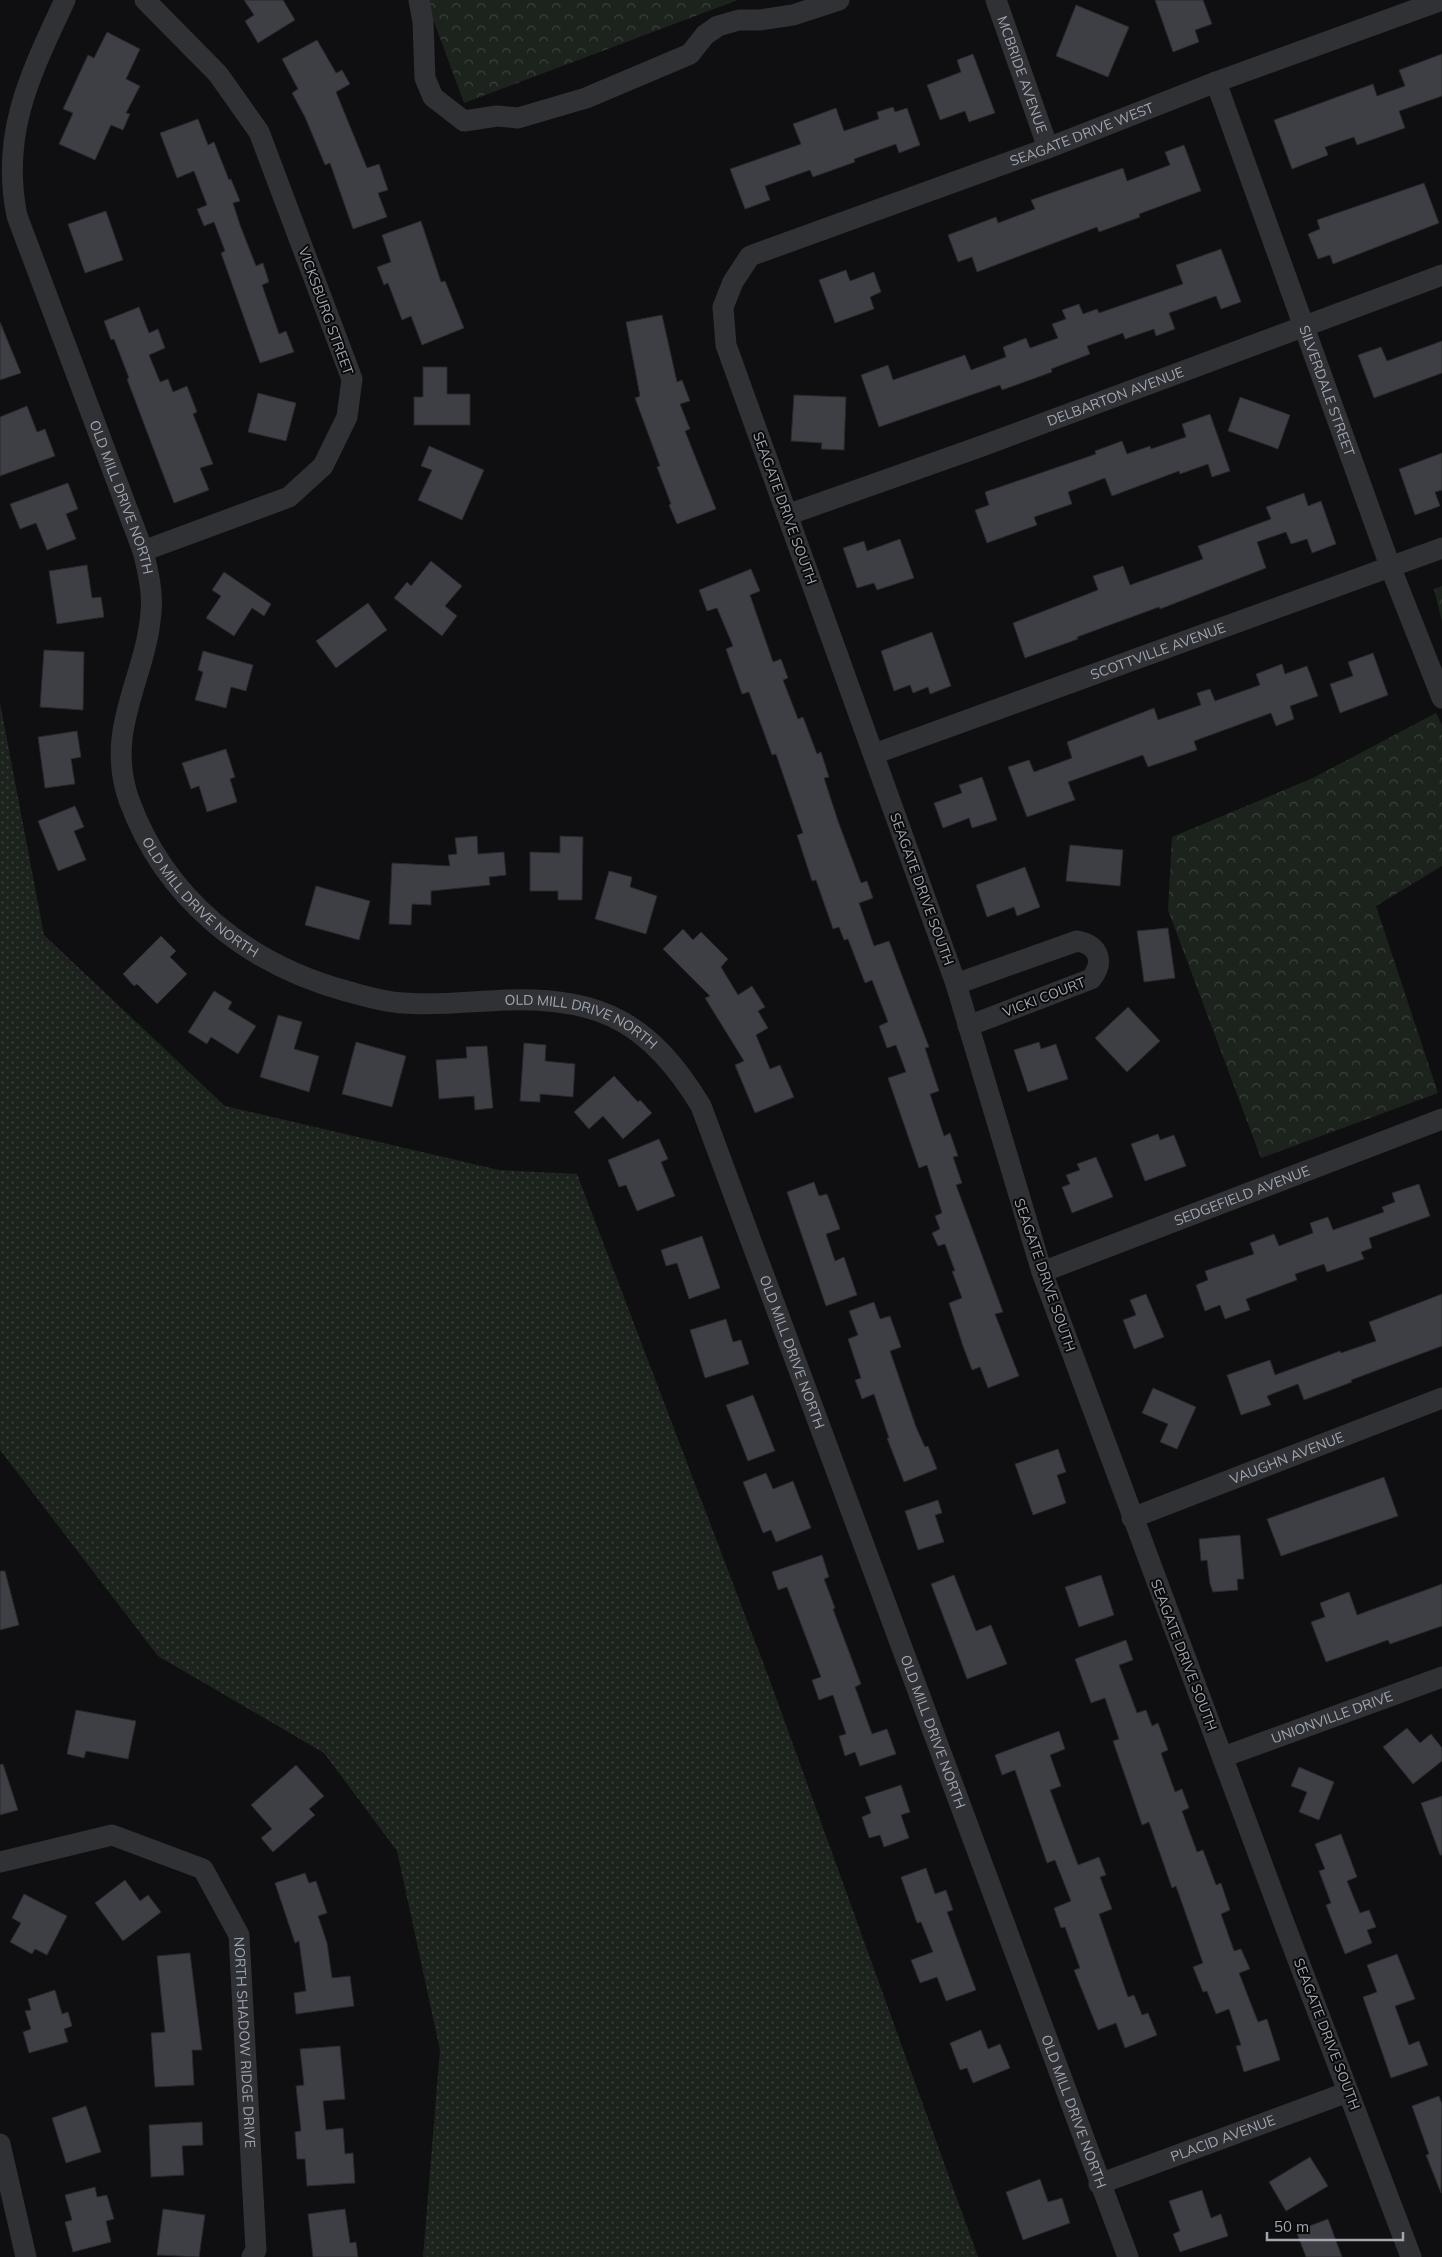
<svg xmlns="http://www.w3.org/2000/svg" width="1442" height="2257" font-family="Mulish,sans-serif">
<defs>
<pattern id="grass-dots" width="8" height="8" patternUnits="userSpaceOnUse" patternTransform="scale(1.25)"><rect width="8" height="8" fill="#1c231c"/><path d="M2 2h.1M6 6h.1" fill="none" stroke="#3a403b" stroke-width="1.8" stroke-linecap="round"/></pattern>
<pattern id="forest-crowns" width="20" height="18" patternUnits="userSpaceOnUse" patternTransform="scale(1.25)"><rect width="20" height="18" fill="#1c231c"/><path d="M2 6a3 3 0 1 1 6 0M12 15a3 3 0 1 1 6 0" fill="none" stroke="#3a403b"/></pattern>
</defs>
<rect width="100%" height="100%" fill="#0f0f11"/>
<path fill="url(#grass-dots)" d="M0 703 44 935 225 1106 499 1170 577 1174 769 1678 978 2257H423L440 2050 397 1851 324 1753 158 1656 0 1450Z"/>
<g fill="url(#forest-crowns)">
<path d="M426 0H738L464 103Z"/>
<path d="M1442 586V621L1434 589Z"/>
<path d="M1436 713 1442 725V866L1376 906 1438 1093 1261 1158 1168 910 1172 837 1313 778Z"/>
</g>
<g fill="#3e3f44" stroke="#29292d">
<path d="M244 0H283L295 20 258 43 245 21 254 15Z"/>
<path d="M1155 0H1203L1212 24 1195 30 1199 42 1173 52Z"/>
<path d="M1076 5 1129 27 1108 77 1056 56Z"/>
<path d="M107 32 140 49 126 79 140 86 126 113 130 114 123 130 111 125 95 160 59 144 73 113 63 109 88 55 94 58Z"/>
<path d="M317 40 336 73 342 70 350 84 336 92 367 168 379 164 388 190 378 193 387 217 353 229 330 163 325 165 305 117 292 93 298 89 282 59Z"/>
<path d="M973 54 995 113 969 122 965 111 940 120 927 85 961 72 957 60Z"/>
<path d="M1442 54V96L1399 111 1405 128 1357 145 1354 137 1325 147 1328 155 1292 169 1274 120 1373 84 1377 96 1405 86 1399 70Z"/>
<path d="M893 107 895 112 907 108 920 145 899 153 896 144 854 159 855 162 813 177 810 170 765 186 770 200 745 209 730 169 801 144 793 124 836 108 844 131 879 119 877 112Z"/>
<path d="M198 119 208 145 214 142 229 180 231 179 240 201 233 203 240 225 256 266 263 263 269 282 262 285 279 334 286 331 294 352 260 363 221 253 225 251 214 222 204 226 197 209 207 205 194 171 177 178 160 133Z"/>
<path d="M1184 145 1201 191 1139 214 1140 217 1099 232 1097 227 977 272 972 257 958 262 948 235 996 217 998 223 1035 209 1031 200 1123 168 1127 181 1170 165 1165 152Z"/>
<path d="M1424 183 1439 223 1333 264 1330 255 1318 259 1308 234 1320 229 1317 220Z"/>
<path d="M106 211 123 260 85 273 68 224Z"/>
<path d="M421 221 441 282 445 281 464 328 422 345 411 316 402 320 388 283 384 285 377 267 391 262 382 235Z"/>
<path d="M1221 249 1241 302 1221 309 1216 296 1169 313 1175 329 1156 336 1154 329 1125 339 1123 333 1087 346 1090 354 1051 369 1052 372 1002 390 1000 385 879 427 861 375 888 365 893 380 965 355 971 370 1006 357 1003 347 1026 338 1030 348 1058 338 1052 324 1066 319 1062 310 1079 304 1083 314 1097 309 1099 313 1183 284 1176 265Z"/>
<path d="M846 270 850 281 874 272 881 292 870 297 874 309 835 323 819 280Z"/>
<path d="M139 307 149 333 158 329 165 348 149 355 160 382 168 379 173 392 187 386 197 412 193 414 213 464 200 468 209 490 174 503 127 379 129 378 114 339 111 340 104 321Z"/>
<path d="M662 315 677 382 682 380 690 401 680 404 690 429 685 431 716 509 677 524 669 505 671 504 657 467 660 466 635 398 640 396 626 322Z"/>
<path d="M0 322 21 373 0 380Z"/>
<path d="M1442 341V373L1374 398 1358 355 1381 347 1387 361Z"/>
<path d="M423 367H447V394H470V425H414V397H423Z"/>
<path d="M258 393 296 403 286 441 248 432Z"/>
<path d="M794 395 846 397 844 450 821 449 822 443 791 441Z"/>
<path d="M1240 397 1290 415 1278 449 1228 431Z"/>
<path d="M27 406 37 432 45 429 55 456 0 476V417Z"/>
<path d="M1210 414 1230 471 1212 477 1208 464 1180 474 1179 471 1112 496 1105 478 1068 492 1072 504 1034 517 1037 525 987 543 975 510 989 505 985 492 1096 454 1095 451 1122 441 1127 454 1150 446 1151 449 1186 437 1182 424Z"/>
<path d="M429 446 484 470 462 520 418 500 432 470 421 466Z"/>
<path d="M1442 453V490L1435 492 1440 506 1415 515 1399 469Z"/>
<path d="M68 483 78 509 66 514 76 539 47 550 36 523 20 529 10 504Z"/>
<path d="M1304 493 1308 506 1321 501 1336 544 1312 553 1307 539 1291 544 1286 532 1257 542 1266 568 1160 609 1159 607 1077 637 1078 639 1025 658 1013 623 1098 590 1093 576 1123 566 1130 585 1203 559 1198 546 1271 519 1266 507Z"/>
<path d="M900 539 914 578 877 590 874 583 857 588 843 548 864 541 867 551Z"/>
<path d="M431 561 462 586 445 606 457 616 442 636 394 598 407 582 411 586Z"/>
<path d="M87 565 92 598 101 597 104 617 57 624 49 571Z"/>
<path d="M751 569 760 591 750 595 773 662 781 659 788 678 783 680 798 719 803 717 817 754 821 752 829 777 824 778 838 821 861 883 867 881 873 898 859 903 874 946 889 941 929 1047 925 1048 939 1091 930 1094 944 1136 950 1133 958 1156 953 1157 962 1183 956 1185 1003 1312 995 1314 1019 1376 988 1388 980 1367 972 1370 963 1346 949 1303 962 1298 952 1271H955L945 1244 938 1246 932 1233 940 1229 935 1216 942 1213 927 1165 919 1168 888 1078 906 1072 896 1045 887 1048 879 1026 888 1022 872 980 865 983 848 939 844 940 839 927 833 929 816 880 812 881 797 835 803 833 776 754 772 755 749 692 742 694 726 649 733 646 717 608 707 611 699 590Z"/>
<path d="M224 572 271 604 264 616 252 608 234 636 206 618 221 596 212 590Z"/>
<path d="M368 603 387 630 336 668 316 641Z"/>
<path d="M932 632 951 686 930 694 928 687 913 693 910 685 894 691 881 651Z"/>
<path d="M44 650 84 652 83 710 40 707Z"/>
<path d="M203 651 253 665 246 691 231 687 226 708 195 700 203 672 198 670Z"/>
<path d="M1373 653 1388 695 1340 713 1330 684 1353 676 1348 662Z"/>
<path d="M1282 664 1285 674 1307 666 1318 696 1290 706 1294 719 1276 726 1271 713 1194 741 1197 750 1148 767 1143 755 1068 782 1075 800 1027 817 1008 767 1029 760 1034 772 1072 758 1067 742 1154 708 1158 720 1201 705 1197 693 1210 689 1215 701 1260 685 1256 674Z"/>
<path d="M77 731 81 757 71 759 75 784 45 788 38 737Z"/>
<path d="M226 749 235 777 230 779 237 802 207 812 199 786 191 789 182 763Z"/>
<path d="M982 777 997 820 972 828 969 818 943 828 934 803 962 793 959 785Z"/>
<path d="M75 806 84 827 74 831 86 860 58 871 38 821Z"/>
<path d="M477 836 478 854 504 852 506 875 489 877 490 885 431 891V905L412 904 411 925 389 924 392 863 450 866 448 855 457 854 455 838Z"/>
<path d="M560 836 583 837 582 900H558V891H530V852L560 853Z"/>
<path d="M1070 845 1123 850 1120 886 1066 881Z"/>
<path d="M1025 867 1040 907 1017 916 1014 907 987 917 976 885Z"/>
<path d="M609 871 632 877 630 887 657 896 646 934 595 919Z"/>
<path d="M316 886 370 901 359 940 305 925Z"/>
<path d="M1168 928 1175 978 1144 982 1137 931Z"/>
<path d="M683 929 693 940 701 932 728 959 721 967 738 995 752 986 765 1007 758 1011 768 1028 756 1035 770 1069 780 1065 794 1097 755 1113 735 1065 744 1061 705 998 710 996 663 949Z"/>
<path d="M161 936 176 951 170 957 187 974 157 1004 137 984 134 986 123 974Z"/>
<path d="M214 991 232 1002 228 1009 256 1026 238 1054 211 1037 207 1044 188 1032Z"/>
<path d="M1128 1007 1160 1041 1127 1072 1095 1038Z"/>
<path d="M278 1015 302 1022 294 1049 319 1056 309 1092 260 1077Z"/>
<path d="M356 1042 406 1056 392 1107 342 1094Z"/>
<path d="M1039 1042 1041 1049 1056 1044 1068 1079 1028 1092 1014 1050Z"/>
<path d="M524 1043 546 1045 545 1061 575 1064 573 1097 540 1094V1102L520 1101Z"/>
<path d="M487 1046 493 1108 475 1110 474 1096 439 1099 436 1060 467 1058 466 1047Z"/>
<path d="M614 1076 638 1102 640 1100 652 1113 623 1139 603 1116 589 1129 574 1112Z"/>
<path d="M1158 1134 1160 1140 1174 1135 1186 1166 1145 1181 1131 1144Z"/>
<path d="M659 1139 668 1159 661 1162 675 1196 637 1211 626 1185 619 1187 608 1160Z"/>
<path d="M1096 1157 1113 1197 1072 1213 1062 1187 1070 1184 1066 1175 1080 1170 1077 1164Z"/>
<path d="M814 1182 819 1196 827 1194 840 1229 826 1234 835 1261 844 1257 857 1295 826 1306 787 1192Z"/>
<path d="M1419 1184 1430 1216 1369 1238 1372 1248 1361 1252 1364 1259 1327 1272 1324 1264 1295 1274 1297 1280 1246 1299 1250 1310 1225 1319 1220 1305 1205 1311 1196 1285 1208 1280 1205 1271 1254 1254 1250 1243 1274 1234 1279 1246 1313 1233 1310 1223 1328 1217 1333 1230 1384 1212 1382 1207 1395 1202 1392 1193Z"/>
<path d="M702 1236 720 1288 689 1299 677 1263 666 1266 661 1250Z"/>
<path d="M1146 1294 1164 1337 1134 1349 1123 1320 1136 1315 1130 1300Z"/>
<path d="M1442 1294V1346L1351 1380 1352 1382 1304 1400 1298 1384 1267 1396 1271 1405 1241 1415 1227 1375 1270 1360 1275 1375 1340 1351 1341 1353 1376 1341 1369 1322Z"/>
<path d="M874 1302 880 1319 890 1316 901 1347 890 1351 916 1427 925 1447 928 1446 937 1469 904 1482 887 1438H889L874 1394 862 1399 855 1380 861 1378 848 1339 858 1335 849 1311Z"/>
<path d="M726 1319 733 1342 741 1340 749 1364 705 1378 690 1330Z"/>
<path d="M1153 1388 1196 1407 1177 1449 1160 1442 1168 1424 1142 1413Z"/>
<path d="M753 1395 775 1451 748 1461 726 1405Z"/>
<path d="M1058 1449 1066 1472 1057 1475 1066 1503 1033 1515 1015 1464Z"/>
<path d="M766 1473 773 1489 793 1481 811 1528 776 1542 771 1530 763 1533 743 1482Z"/>
<path d="M1384 1477 1398 1516 1281 1556 1267 1519Z"/>
<path d="M938 1500 942 1513 935 1515 944 1542 918 1550 905 1511Z"/>
<path d="M1240 1535 1244 1579H1237L1238 1590 1213 1592 1210 1584 1207 1560 1201 1561 1199 1539Z"/>
<path d="M822 1555 829 1577 824 1579 835 1608 833 1609 861 1684 855 1687 872 1734 887 1729 896 1754 860 1766 855 1752 845 1756 839 1736 846 1734 833 1695 819 1700 812 1680 821 1677 787 1587 778 1590 772 1572Z"/>
<path d="M0 1571H5L19 1625 0 1630Z"/>
<path d="M954 1575 976 1631 991 1625 1007 1664 967 1679 931 1584Z"/>
<path d="M1101 1575 1114 1615 1079 1627 1065 1587Z"/>
<path d="M1442 1584V1626L1390 1644 1388 1640 1326 1662 1311 1622 1325 1617 1320 1603 1349 1592 1357 1615Z"/>
<path d="M1126 1640 1133 1660 1119 1665 1137 1713 1146 1710 1152 1726 1158 1723 1168 1750 1161 1753 1175 1792 1182 1789 1189 1808 1182 1811 1197 1852 1203 1850 1216 1885 1221 1883 1230 1910 1221 1914 1234 1951 1241 1949 1250 1969 1239 1973 1258 2022 1267 2019 1280 2060 1244 2072 1236 2046 1241 2045 1229 2009 1216 2014 1207 1991 1203 1992 1193 1967 1203 1963 1176 1886 1172 1888 1149 1822 1142 1825 1113 1741 1119 1739 1105 1698 1091 1703 1075 1659Z"/>
<path d="M76 1710 136 1721 128 1759 86 1751 84 1758 67 1754Z"/>
<path d="M1407 1728 1420 1743 1431 1734 1442 1748V1761L1413 1784 1383 1747Z"/>
<path d="M1059 1731 1065 1749 1050 1755 1061 1786 1050 1790 1078 1865 1099 1857 1106 1875 1100 1877 1112 1909 1099 1914 1128 1997 1134 1995 1142 2015 1148 2013 1157 2035 1125 2048 1116 2023 1098 2030 1074 1970 1080 1968 1065 1927 1061 1928 1054 1908 1071 1901 1055 1860 1047 1863 1015 1770 1002 1775 995 1755Z"/>
<path d="M3 1764 18 1810 0 1815V1765Z"/>
<path d="M296 1765 324 1796 309 1809 315 1815 273 1852 261 1838 272 1829 251 1805Z"/>
<path d="M1299 1767 1334 1782 1319 1820 1299 1812 1307 1792 1291 1786Z"/>
<path d="M901 1785 910 1812 901 1815 909 1838 884 1847 880 1835 869 1838 862 1817 871 1813 865 1797Z"/>
<path d="M1442 1796V1855H1440L1421 1803Z"/>
<path d="M1341 1834 1357 1877 1347 1881 1360 1913 1369 1910 1376 1927 1367 1930 1372 1943 1345 1954 1326 1905 1331 1903 1319 1871 1325 1869 1315 1844Z"/>
<path d="M926 1868 935 1894 946 1890 953 1910 947 1912 976 1990 946 2001 937 1977 920 1983 911 1960 933 1952 921 1922 917 1923 901 1877Z"/>
<path d="M305 1873 309 1883 316 1881 327 1913 318 1916 327 1943 332 1978 350 1976 354 2006 296 2014 294 1993 306 1991 299 1941 295 1943 275 1883Z"/>
<path d="M125 1880 140 1901 148 1895 161 1912 123 1941 95 1903Z"/>
<path d="M24 1894 67 1916 47 1955 35 1949 32 1954 10 1942 21 1923 12 1918Z"/>
<path d="M190 1953 202 2050H192L194 2085 155 2087 151 2033 165 2032 157 1956Z"/>
<path d="M1397 1954 1415 1999 1395 2006 1409 2045 1419 2041 1428 2065 1391 2078 1363 1997 1377 1992 1367 1965Z"/>
<path d="M55 1990 62 2014 68 2012 72 2026 64 2029 68 2042 29 2053 23 2032 31 2029 25 2011 31 2010 28 1999Z"/>
<path d="M981 2030 988 2049 1000 2044 1010 2068 973 2083 967 2068 960 2070 950 2043Z"/>
<path d="M340 2046 345 2099 323 2101 326 2130 343 2128 345 2154 353 2153 355 2183 307 2186 305 2159H297L295 2132 301 2131 296 2086 304 2085 300 2049Z"/>
<path d="M1439 2096 1442 2104 1441 2193 1426 2155 1429 2154 1412 2106Z"/>
<path d="M86 2106 101 2152 66 2163 52 2118Z"/>
<path d="M202 2122 203 2145 182 2146 184 2175 151 2177 149 2125Z"/>
<path d="M1310 2157 1328 2186 1286 2211 1269 2182Z"/>
<path d="M1040 2179 1048 2202 1062 2198 1070 2223 1023 2240 1006 2192Z"/>
<path d="M95 2187 97 2197 107 2195 114 2219 106 2221 111 2242 73 2252 65 2222 72 2220 65 2195Z"/>
<path d="M1202 2190 1211 2218 1221 2214 1228 2236 1180 2252 1173 2234 1180 2231 1169 2201Z"/>
<path d="M163 2209 205 2215 199 2257 157 2255Z"/>
<path d="M345 2209 350 2243 356 2242 358 2257H313L308 2214Z"/>
<path d="M1328 2219 1342 2257H1306L1296 2231Z"/>
</g>
<g fill="none" stroke-linecap="round" stroke-linejoin="round">
<g stroke="#303135" stroke-width="21">
<path id="s1" d="M65 0C31 73 0 133 17 216L143 551C148 571 153 592 151 612 146 679 104 729 129 800 165 899 247 964 346 991 365 996 384 1002 403 1003 438 1006 473 1001 508 1000 603 997 652 1025 701 1106L1128 2257"/>
<path d="M419 0 423 22 425 78 433 97 464 121 497 116 518 118 586 98 690 54 705 35 718 26 739 20H760L793 15 839 0"/>
<path id="s2" d="M996 0 1048 148"/>
<path id="s3" d="M1216 82 1390 566 1442 698"/>
<path id="s4" d="M787 515 982 446 1442 275"/>
<path d="M143 551 289 497 323 466 347 417 352 379 259 132 218 74 145 0"/>
<path id="s5" d="M874 754 1442 548"/>
<path d="M956 984 1077 941C1099 945 1105 962 1091 979L968 1026"/>
<path id="s6" d="M1042 1272 1442 1119"/>
<path id="s7" d="M1132 1518 1442 1398"/>
<path id="s8" d="M1223 1757 1442 1677"/>
<path id="s9" d="M0 1862 112 1835 203 1869 239 1935 256 2250 252 2257"/>
<path d="M0 2144 26 2257"/>
<path id="s10" d="M1099 2184 1348 2092"/>
<path id="s11" d="M1411 2257 1284 1923 1042 1272 956 984 726 345 723 307 733 282 750 256 1048 148 1216 82 1442 0"/>
</g>
</g>
<g text-anchor="middle" dominant-baseline="central" stroke-width="4" stroke-linejoin="round" paint-order="stroke">
<g font-size="14" fill="#a1a6b1" stroke="#0a0a0b">
<text stroke="none"><textPath href="#s2" startOffset="79">MCBRIDE AVENUE</textPath></text>
<text stroke="none"><textPath href="#s11" startOffset="2481">SEAGATE DRIVE WEST</textPath></text>
<text transform="translate(326 311) rotate(70)">VICKSBURG STREET</text>
<text stroke="none"><textPath href="#s3" startOffset="328">SILVERDALE STREET</textPath></text>
<text stroke="none"><textPath href="#s4" startOffset="349">DELBARTON AVENUE</textPath></text>
<text stroke="none"><textPath href="#s1" startOffset="526">OLD MILL DRIVE NORTH</textPath></text>
<text transform="translate(785 508) rotate(70)">SEAGATE DRIVE SOUTH</text>
<text stroke="none"><textPath href="#s5" startOffset="302">SCOTTVILLE AVENUE</textPath></text>
<text transform="translate(922 889) rotate(70)">SEAGATE DRIVE SOUTH</text>
<text stroke="none"><textPath href="#s1" startOffset="961">OLD MILL DRIVE NORTH</textPath></text>
<text transform="translate(1044 997) rotate(-21)">VICKI COURT</text>
<text stroke="none"><textPath href="#s1" startOffset="1380">OLD MILL DRIVE NORTH</textPath></text>
<text stroke="none"><textPath href="#s6" startOffset="214">SEDGEFIELD AVENUE</textPath></text>
<text transform="translate(1045 1275) rotate(71)">SEAGATE DRIVE SOUTH</text>
<text stroke="none"><textPath href="#s1" startOffset="1799">OLD MILL DRIVE NORTH</textPath></text>
<text stroke="none"><textPath href="#s7" startOffset="166">VAUGHN AVENUE</textPath></text>
<text transform="translate(1184 1655) rotate(69)">SEAGATE DRIVE SOUTH</text>
<text stroke="none"><textPath href="#s8" startOffset="116">UNIONVILLE DRIVE</textPath></text>
<text stroke="none"><textPath href="#s1" startOffset="2204">OLD MILL DRIVE NORTH</textPath></text>
<text transform="translate(1327 2034) rotate(69)">SEAGATE DRIVE SOUTH</text>
<text stroke="none"><textPath href="#s9" startOffset="395">NORTH SHADOW RIDGE DRIVE</textPath></text>
<text stroke="none"><textPath href="#s1" startOffset="2609">OLD MILL DRIVE NORTH</textPath></text>
<text stroke="none"><textPath href="#s10" startOffset="132">PLACID AVENUE</textPath></text>
</g>
</g>
<path d="M1267 2232v8h136v-8" fill="none" stroke="#a1a6b1" stroke-width="2.5"/>
<text x="1274" y="2232" font-size="15" fill="#a1a6b1" stroke="#0a0a0b" stroke-width="4" paint-order="stroke">50 m</text>
</svg>
